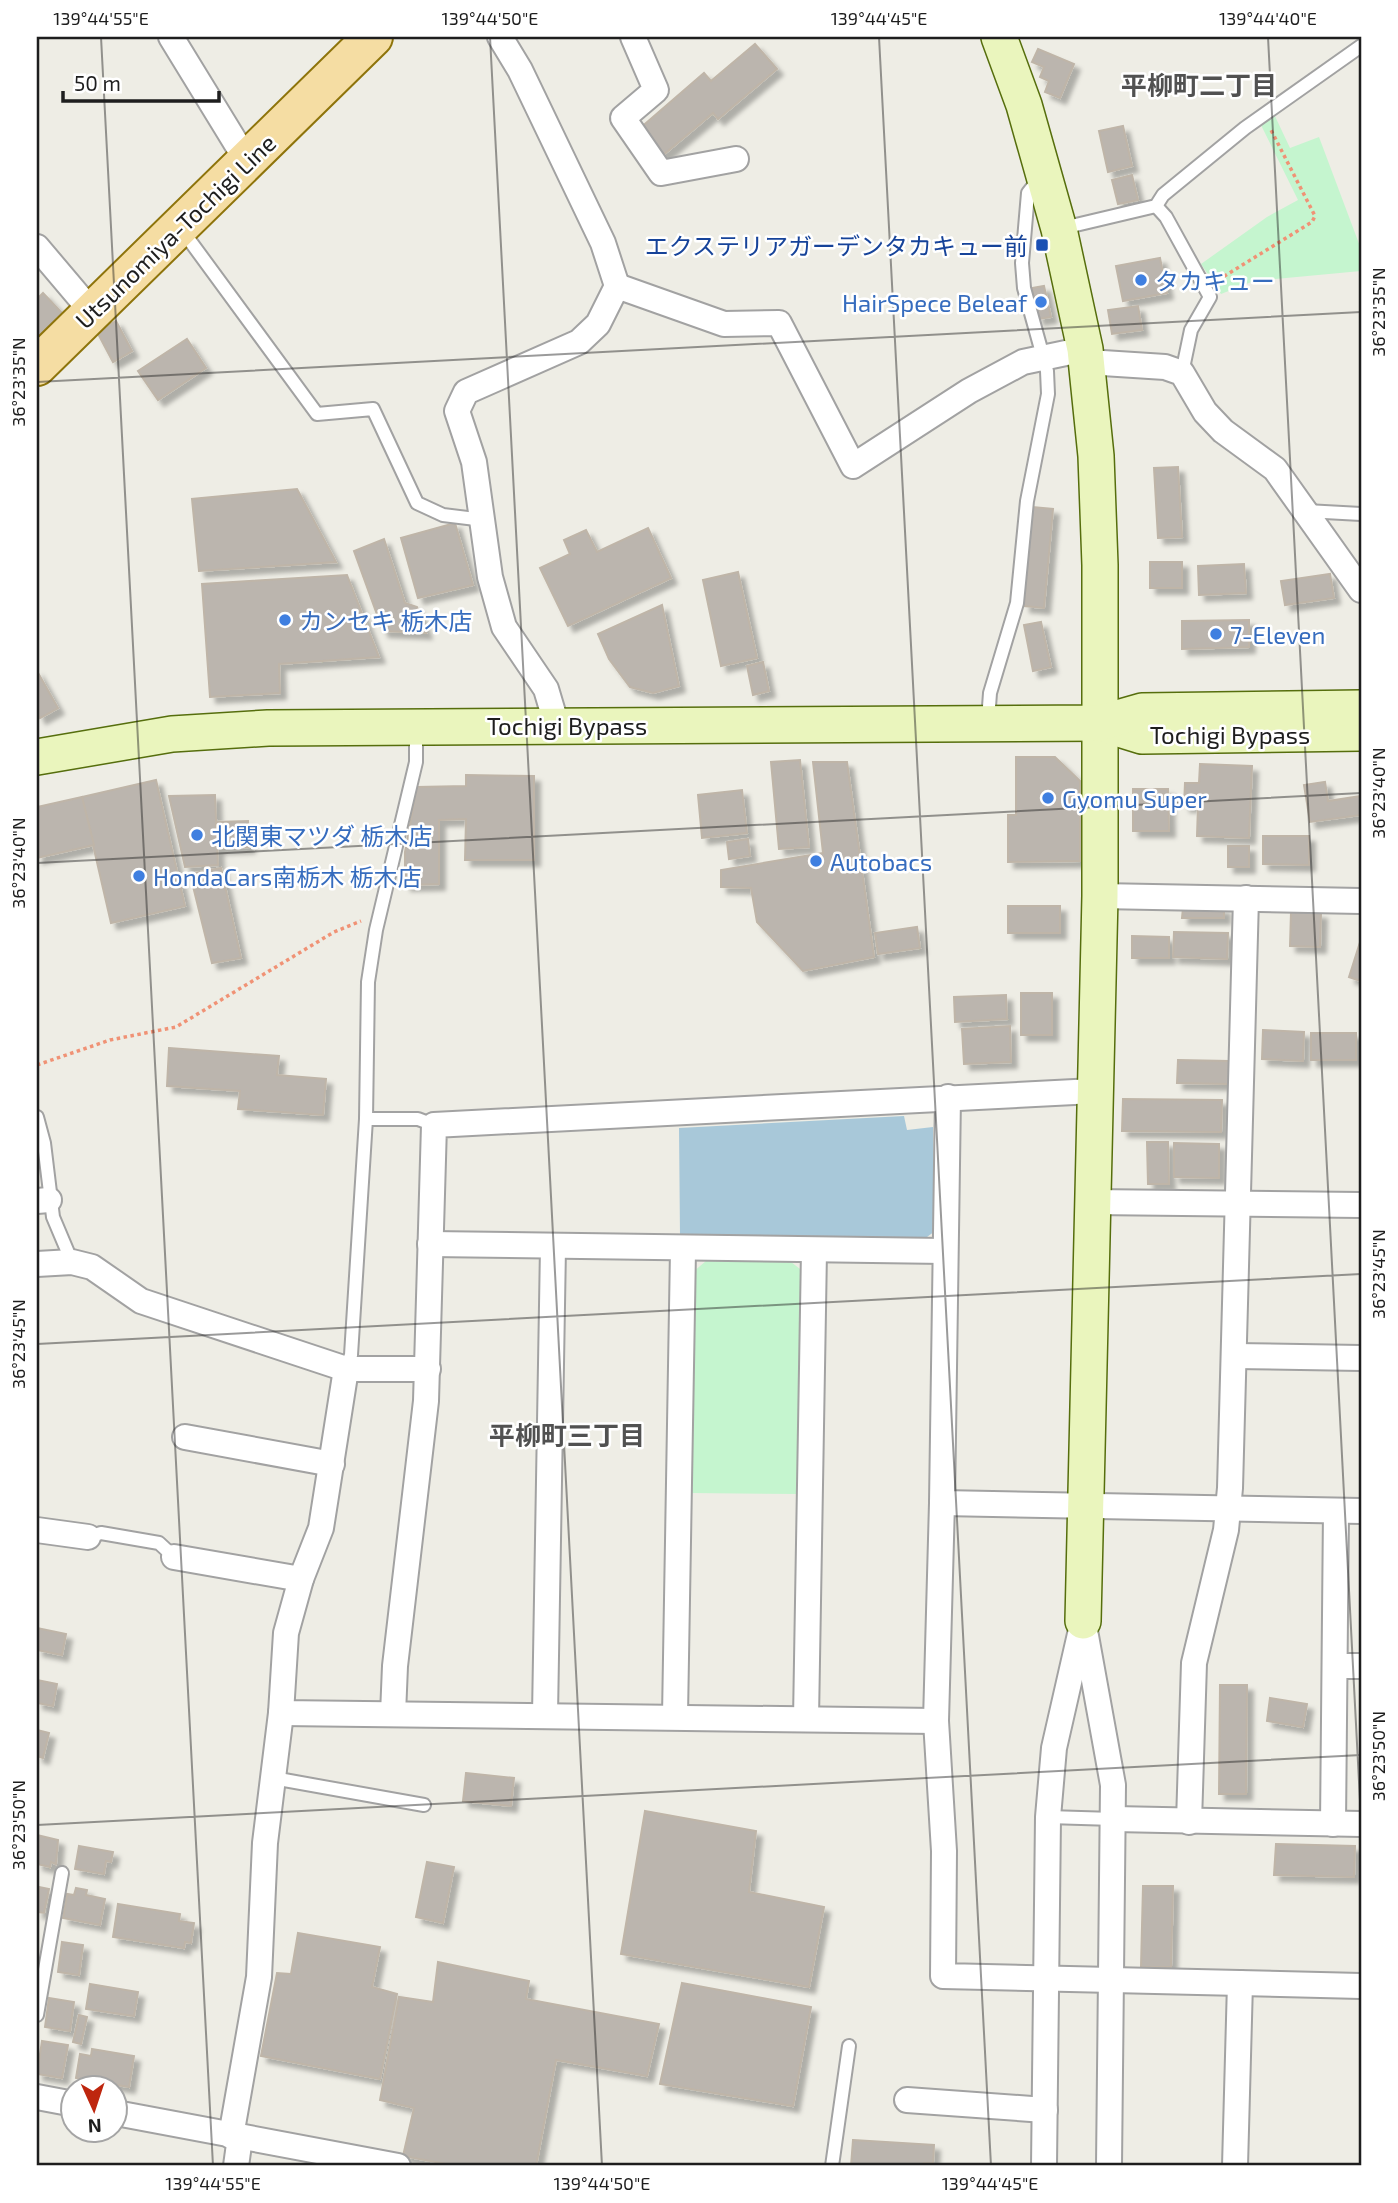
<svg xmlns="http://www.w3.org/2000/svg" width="1398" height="2203" font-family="'Exo 2','Noto Sans JP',sans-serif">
<defs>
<filter id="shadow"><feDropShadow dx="6" dy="6" stdDeviation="2" flood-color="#0004"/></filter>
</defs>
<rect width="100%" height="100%" fill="#eeede5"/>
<g fill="#c5f5cf">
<path d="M1274 114 1290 148 1319 137 1361 249V271L1254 281 1221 294 1201 264 1267 217 1298 200 1260 123Z"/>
<path d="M706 1261 791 1262 804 1272 800 1494 689 1493 693 1272Z"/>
</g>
<path fill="#a8c8d9" d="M904 1116 907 1130 933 1127 935 1231 923 1240 680 1236 679 1128Z"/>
<g fill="#bbb5ae" stroke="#bfb5a8" stroke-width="2" filter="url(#shadow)">
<path d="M755 44 777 69 718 119 713 113 662 156 639 129 704 73 711 81Z"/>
<path d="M1038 49 1074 64 1060 98 1045 92 1049 81 1040 77 1044 67 1032 62Z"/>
<path d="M1123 126 1132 166 1108 172 1099 131Z"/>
<path d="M1132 175 1138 200 1118 204 1112 180Z"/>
<path d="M1160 258 1167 293 1123 301 1116 266Z"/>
<path d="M1044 286 1051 317 1038 319 1032 288Z"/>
<path d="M43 293 63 314 37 338V299Z"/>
<path d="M1138 306 1142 330 1112 334 1108 310Z"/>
<path d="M116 321 132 351 113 362 97 332Z"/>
<path d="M187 339 206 368 158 400 138 371Z"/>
<path d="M1178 467 1182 537 1158 538 1154 468Z"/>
<path d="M297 489 336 562 199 571 192 499Z"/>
<path d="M1032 507 1053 509 1044 608 1024 606Z"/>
<path d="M455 523 473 585 418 598 401 538Z"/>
<path d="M648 528 671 578 568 626 540 568 570 554 564 540 586 530 597 552Z"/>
<path d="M384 539 405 603 417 607 426 633 383 631 354 551Z"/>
<rect x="1150" y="562" width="32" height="26"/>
<path d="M1244 564 1246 593 1199 595 1198 566Z"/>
<path d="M738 572 757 658 721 666 703 580Z"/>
<path d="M1330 574 1334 598 1285 605 1281 581Z"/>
<path d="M347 575 379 657 279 664 280 693 210 697 202 584Z"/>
<path d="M662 605 679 686 653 693 630 687 609 659 598 634Z"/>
<path d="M1249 620V647L1182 649V621Z"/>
<path d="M1041 622 1051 667 1033 671 1024 625Z"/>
<path d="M763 662 769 691 753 695 747 666Z"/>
<path d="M37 671 58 708 40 718 37 712Z"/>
<path d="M1016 757H1055L1080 781V861L1008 862V815H1016Z"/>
<path d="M800 760 809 847 779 849 771 762Z"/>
<path d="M813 762H847L874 957 803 971 757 922 751 888 721 887V870L823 853Z"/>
<path d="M1200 764 1252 766 1249 838 1197 836 1198 806H1184L1185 783H1199Z"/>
<path d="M466 775 534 776V860H465L466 819 439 820V884L405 885V852L417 787 466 786Z"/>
<path d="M156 780 185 906 111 923 82 797Z"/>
<path d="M1325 782 1328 801 1361 796V815L1310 822 1304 785Z"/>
<path d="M1133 789H1168L1169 831H1133Z"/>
<path d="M742 790 747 833 702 838 698 795Z"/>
<path d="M215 795 218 865 185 867 169 796Z"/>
<path d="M82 797 94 845 37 858V807Z"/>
<path d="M248 821 249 847 217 848 216 822Z"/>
<path d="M1263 836H1309V865L1263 864Z"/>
<path d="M748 839 750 856 729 859 727 842Z"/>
<rect x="1228" y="846" width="21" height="21"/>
<path d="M221 868 241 958 212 963 190 874Z"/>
<rect x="1008" y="906" width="52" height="27"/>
<path d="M1183 908H1224V918H1182Z"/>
<path d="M1291 912 1321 913 1320 947 1290 946Z"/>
<path d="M917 927 920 948 878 954 875 933Z"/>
<path d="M1174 932 1228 933 1227 959 1173 957Z"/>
<path d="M1132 936 1169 937V958H1132Z"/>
<path d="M1361 939V981L1349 977Z"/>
<rect x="1021" y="993" width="31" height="42"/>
<path d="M1006 995 1007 1019 955 1022 954 997Z"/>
<path d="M1010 1026 1011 1062 964 1064 962 1029Z"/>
<path d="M1263 1030 1304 1032 1303 1061 1262 1059Z"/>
<rect x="1311" y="1033" width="45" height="27"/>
<path d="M169 1048 279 1056 277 1075 326 1079 323 1115 238 1109 240 1091 167 1086Z"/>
<path d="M1178 1060 1229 1061 1228 1084 1177 1083Z"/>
<path d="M1123 1099 1222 1100 1221 1132 1122 1131Z"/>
<path d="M1147 1142H1168L1169 1184H1148Z"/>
<path d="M1174 1143 1219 1144V1178L1174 1177Z"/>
<path d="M37 1628 66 1634 62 1655 37 1650Z"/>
<path d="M37 1680 57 1684 53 1706 37 1703Z"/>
<path d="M1220 1685H1247L1246 1794H1219Z"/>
<path d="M1270 1698 1307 1704 1303 1727 1267 1721Z"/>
<path d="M37 1730 49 1733 43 1758 37 1756Z"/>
<path d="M466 1773 514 1778 511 1806 463 1801Z"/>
<path d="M645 1811 756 1831 749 1892 824 1907 809 1987 621 1954Z"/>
<path d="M37 1835 58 1840 56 1864 51 1862 50 1867 37 1864Z"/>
<path d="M1276 1844 1355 1846 1354 1877 1274 1875Z"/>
<path d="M79 1846 113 1852 111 1862 106 1861 104 1874 75 1869Z"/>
<path d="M427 1862 454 1867 443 1923 416 1917Z"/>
<path d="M1143 1886H1173L1171 1967H1141Z"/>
<path d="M39 1887 49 1889 44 1913 37 1912Z"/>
<path d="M76 1888 87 1890 86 1895 105 1899 100 1925 63 1918 67 1894 74 1895Z"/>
<path d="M118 1904 180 1914 179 1921 194 1923 191 1943 185 1942 184 1948 113 1937Z"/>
<path d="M298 1933 380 1947 372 1987 397 1994 380 2079 261 2056 277 1973 291 1974Z"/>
<path d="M62 1942 83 1945 79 1975 58 1972Z"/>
<path d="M438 1962 529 1981 526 1999 659 2024 647 2076 556 2060 536 2166H457L403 2156 414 2108 380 2100 399 1997 433 2002Z"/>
<path d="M682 1983 811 2007 793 2106 660 2084Z"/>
<path d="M90 1984 138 1992 134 2016 86 2009Z"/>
<path d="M49 1998 74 2002 70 2031 45 2027Z"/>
<path d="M79 2015 87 2017 81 2044 73 2042Z"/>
<path d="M42 2041 68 2045 62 2078 37 2074Z"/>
<path d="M92 2049 134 2056 129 2087 76 2078 80 2054 91 2056Z"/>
<path d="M853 2140 934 2145 933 2163H924V2166H851Z"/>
</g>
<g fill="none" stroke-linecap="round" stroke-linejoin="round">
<defs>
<g id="lane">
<path d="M1156 206 1166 217 1210 297 1191 330 1182 373"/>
<path d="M1063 228 1156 206 1163 195 1245 128 1361 46"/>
<path d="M182 230 317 414 373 409 417 503 443 515 484 520"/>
<path d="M1306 511 1361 514"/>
<path d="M988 720 990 693 1017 603 1027 501 1048 394 1047 371 1024 288 1022 263 1028 193 1039 179"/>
<path d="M37 1117 44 1143 53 1217 72 1262"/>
<path d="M366 1119H418L434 1125"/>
<path d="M346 1369 351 1355 366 1119 368 982 376 930 416 762V728"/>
<path d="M88 1537 101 1533 159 1543 174 1557"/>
<path d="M273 1778 424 1805"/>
<path d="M1048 1817 1114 1819"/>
<path d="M37 2015 62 1873"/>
<path d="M832 2166 849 2046"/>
</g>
<g id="street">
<path d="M171 37 247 161"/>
<path d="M500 37 520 70 603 243 617 286 598 324 579 342 466 392 457 411 474 462 490 577 504 627 546 689 557 726"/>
<path d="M633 37 656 90 623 118 661 173 736 159"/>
<path d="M37 247 92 312"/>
<path d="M617 286 724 324 779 323 853 466 969 391 1023 362 1085 349"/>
<path d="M1087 362 1165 367 1182 373 1205 412 1223 431 1275 469 1361 590"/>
<path d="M1100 896 1361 901"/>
<path d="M948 1097 942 1503 936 1721 944 1851 943 1976 1361 1986"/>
<path d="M37 1201 49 1200"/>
<path d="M1092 1202 1361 1205"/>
<path d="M430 1244 945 1251"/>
<path d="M37 1264 72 1262 92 1267 141 1301 346 1369H428"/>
<path d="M1234 1356 1361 1358"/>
<path d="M346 1369 321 1528 301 1579 286 1633 281 1713 936 1721"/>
<path d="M185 1437 332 1464"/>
<path d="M942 1503 1361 1511"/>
<path d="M37 1530 88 1537"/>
<path d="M174 1557 301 1579"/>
<path d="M1084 1625 1113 1785 1109 2166"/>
<path d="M1336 1666H1361"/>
<path d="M393 1714 395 1666 426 1401 434 1125 1094 1091"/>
<path d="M545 1715 553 1247"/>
<path d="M675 1716 683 1250"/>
<path d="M806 1719 814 1251"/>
<path d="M1114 1819 1361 1824"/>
<path d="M1189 1822 1194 1663 1226 1530 1230 1488 1246 898"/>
<path d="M1333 1824 1336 1511"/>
<path d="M37 2097 74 2104"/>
<path d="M907 2100 1045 2110"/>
<path d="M116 2113 398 2166"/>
<path d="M231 2136 259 1977 265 1843 281 1713"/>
<path d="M236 2166 240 2137"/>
<path d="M1044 2166 1048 1817 1054 1748 1083 1621"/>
<path d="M1235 2166 1240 1983"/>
</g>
<g id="secondary">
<path d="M999 37 1024 105 1059 229 1085 349 1096 456 1100 565V896L1083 1621"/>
<path d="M1100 723 1142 736 1361 733"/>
<path d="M37 757 172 734 268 728 1100 723 1142 711 1361 708"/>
</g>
<path id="primary" d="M37 366 373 37"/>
</defs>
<use href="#lane" stroke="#a2a2a2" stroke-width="16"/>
<use href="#street" stroke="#a2a2a2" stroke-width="28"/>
<use href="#secondary" stroke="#566e0d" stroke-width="38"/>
<use href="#primary" stroke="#8e740b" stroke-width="42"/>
<g stroke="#f09275" stroke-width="3.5" stroke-dasharray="3.5 3.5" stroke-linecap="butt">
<path d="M1218 280 1312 222 1315 216 1270 128"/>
<path d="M37 1065 110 1040 176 1027 334 932 361 921"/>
</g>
<use href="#lane" stroke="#fff" stroke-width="12"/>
<use href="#street" stroke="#fff" stroke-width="24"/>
<use href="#secondary" stroke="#eaf5bd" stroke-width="35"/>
<use href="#primary" stroke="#f5dda3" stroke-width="38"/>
</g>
<path fill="none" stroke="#1e1e1e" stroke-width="2" stroke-opacity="0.45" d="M101 37 213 2166M490 37 602 2166M879 37 991 2166M1268 37 1361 1820M37 382 1361 312M37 863 1361 793M37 1344 1361 1274M37 1825 1361 1755"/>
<rect fill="#1a4fb4" stroke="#fff" stroke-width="2.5" x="1035" y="238" width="14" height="14" rx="3.5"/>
<g fill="#3f7fe0" stroke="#fff" stroke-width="2.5">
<circle cx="1141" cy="280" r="7"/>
<circle cx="1041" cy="302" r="7"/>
<circle cx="285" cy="620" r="7"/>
<circle cx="1216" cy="634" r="7"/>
<circle cx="1048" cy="798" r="7"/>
<circle cx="197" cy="835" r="7"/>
<circle cx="816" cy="861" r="7"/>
<circle cx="139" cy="876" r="7"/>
</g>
<g text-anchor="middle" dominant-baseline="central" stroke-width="5" stroke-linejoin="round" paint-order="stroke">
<g font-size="24" fill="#1e1e1e" stroke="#fff">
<text transform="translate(175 231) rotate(-44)">Utsunomiya-Tochigi Line</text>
<text x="567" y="725">Tochigi Bypass</text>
<text x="1230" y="734">Tochigi Bypass</text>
</g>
<g font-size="24" fill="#164399" stroke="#fff" text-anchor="end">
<text x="1028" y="245">エクステリアガーデンタカキュー前</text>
</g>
<g font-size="24" fill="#366cbe" stroke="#fff" text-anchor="start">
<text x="1155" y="280">タカキュー</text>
<text x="1027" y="302" text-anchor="end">HairSpece Beleaf</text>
<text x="299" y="620">カンセキ 栃木店</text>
<text x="1230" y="634">7-Eleven</text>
<text x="1062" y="798">Gyomu Super</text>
<text x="211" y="835">北関東マツダ 栃木店</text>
<text x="830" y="861">Autobacs</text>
<text x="153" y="876">HondaCars南栃木 栃木店</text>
</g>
<g font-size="26" font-weight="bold" fill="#515151" stroke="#fff">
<text x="1199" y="84">平柳町二丁目</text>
<text x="567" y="1434">平柳町三丁目</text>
</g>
</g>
<rect width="1398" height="2203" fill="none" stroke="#ffffff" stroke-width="77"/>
<g transform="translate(94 2109) rotate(177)"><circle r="33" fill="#ffffff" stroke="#a5a5a5" stroke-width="2"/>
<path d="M0-5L12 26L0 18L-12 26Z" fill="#be260e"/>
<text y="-10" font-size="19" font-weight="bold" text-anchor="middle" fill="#1e1e1e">N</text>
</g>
<path d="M63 91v10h156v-10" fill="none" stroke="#1e1e1e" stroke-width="3.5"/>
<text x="74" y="91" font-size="21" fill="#1e1e1e" stroke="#ffffff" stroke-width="5" paint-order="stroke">50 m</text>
<rect x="38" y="38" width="1322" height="2126" fill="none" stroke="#1e1e1e" stroke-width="2.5"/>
<g font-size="18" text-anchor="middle" fill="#1e1e1e">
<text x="101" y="25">139°44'55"E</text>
<text x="490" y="25">139°44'50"E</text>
<text x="879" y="25">139°44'45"E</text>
<text x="1268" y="25">139°44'40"E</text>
<text transform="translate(1379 312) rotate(-90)" y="6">36°23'35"N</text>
<text transform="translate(19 382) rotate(-90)" y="6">36°23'35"N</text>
<text transform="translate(1379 793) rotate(-90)" y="6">36°23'40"N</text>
<text transform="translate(19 863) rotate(-90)" y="6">36°23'40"N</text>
<text transform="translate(1379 1274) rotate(-90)" y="6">36°23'45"N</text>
<text transform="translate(19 1344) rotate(-90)" y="6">36°23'45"N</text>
<text transform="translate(1379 1756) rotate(-90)" y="6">36°23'50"N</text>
<text transform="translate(19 1825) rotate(-90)" y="6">36°23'50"N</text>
<text x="213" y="2190">139°44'55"E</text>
<text x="602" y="2190">139°44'50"E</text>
<text x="990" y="2190">139°44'45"E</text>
</g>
</svg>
